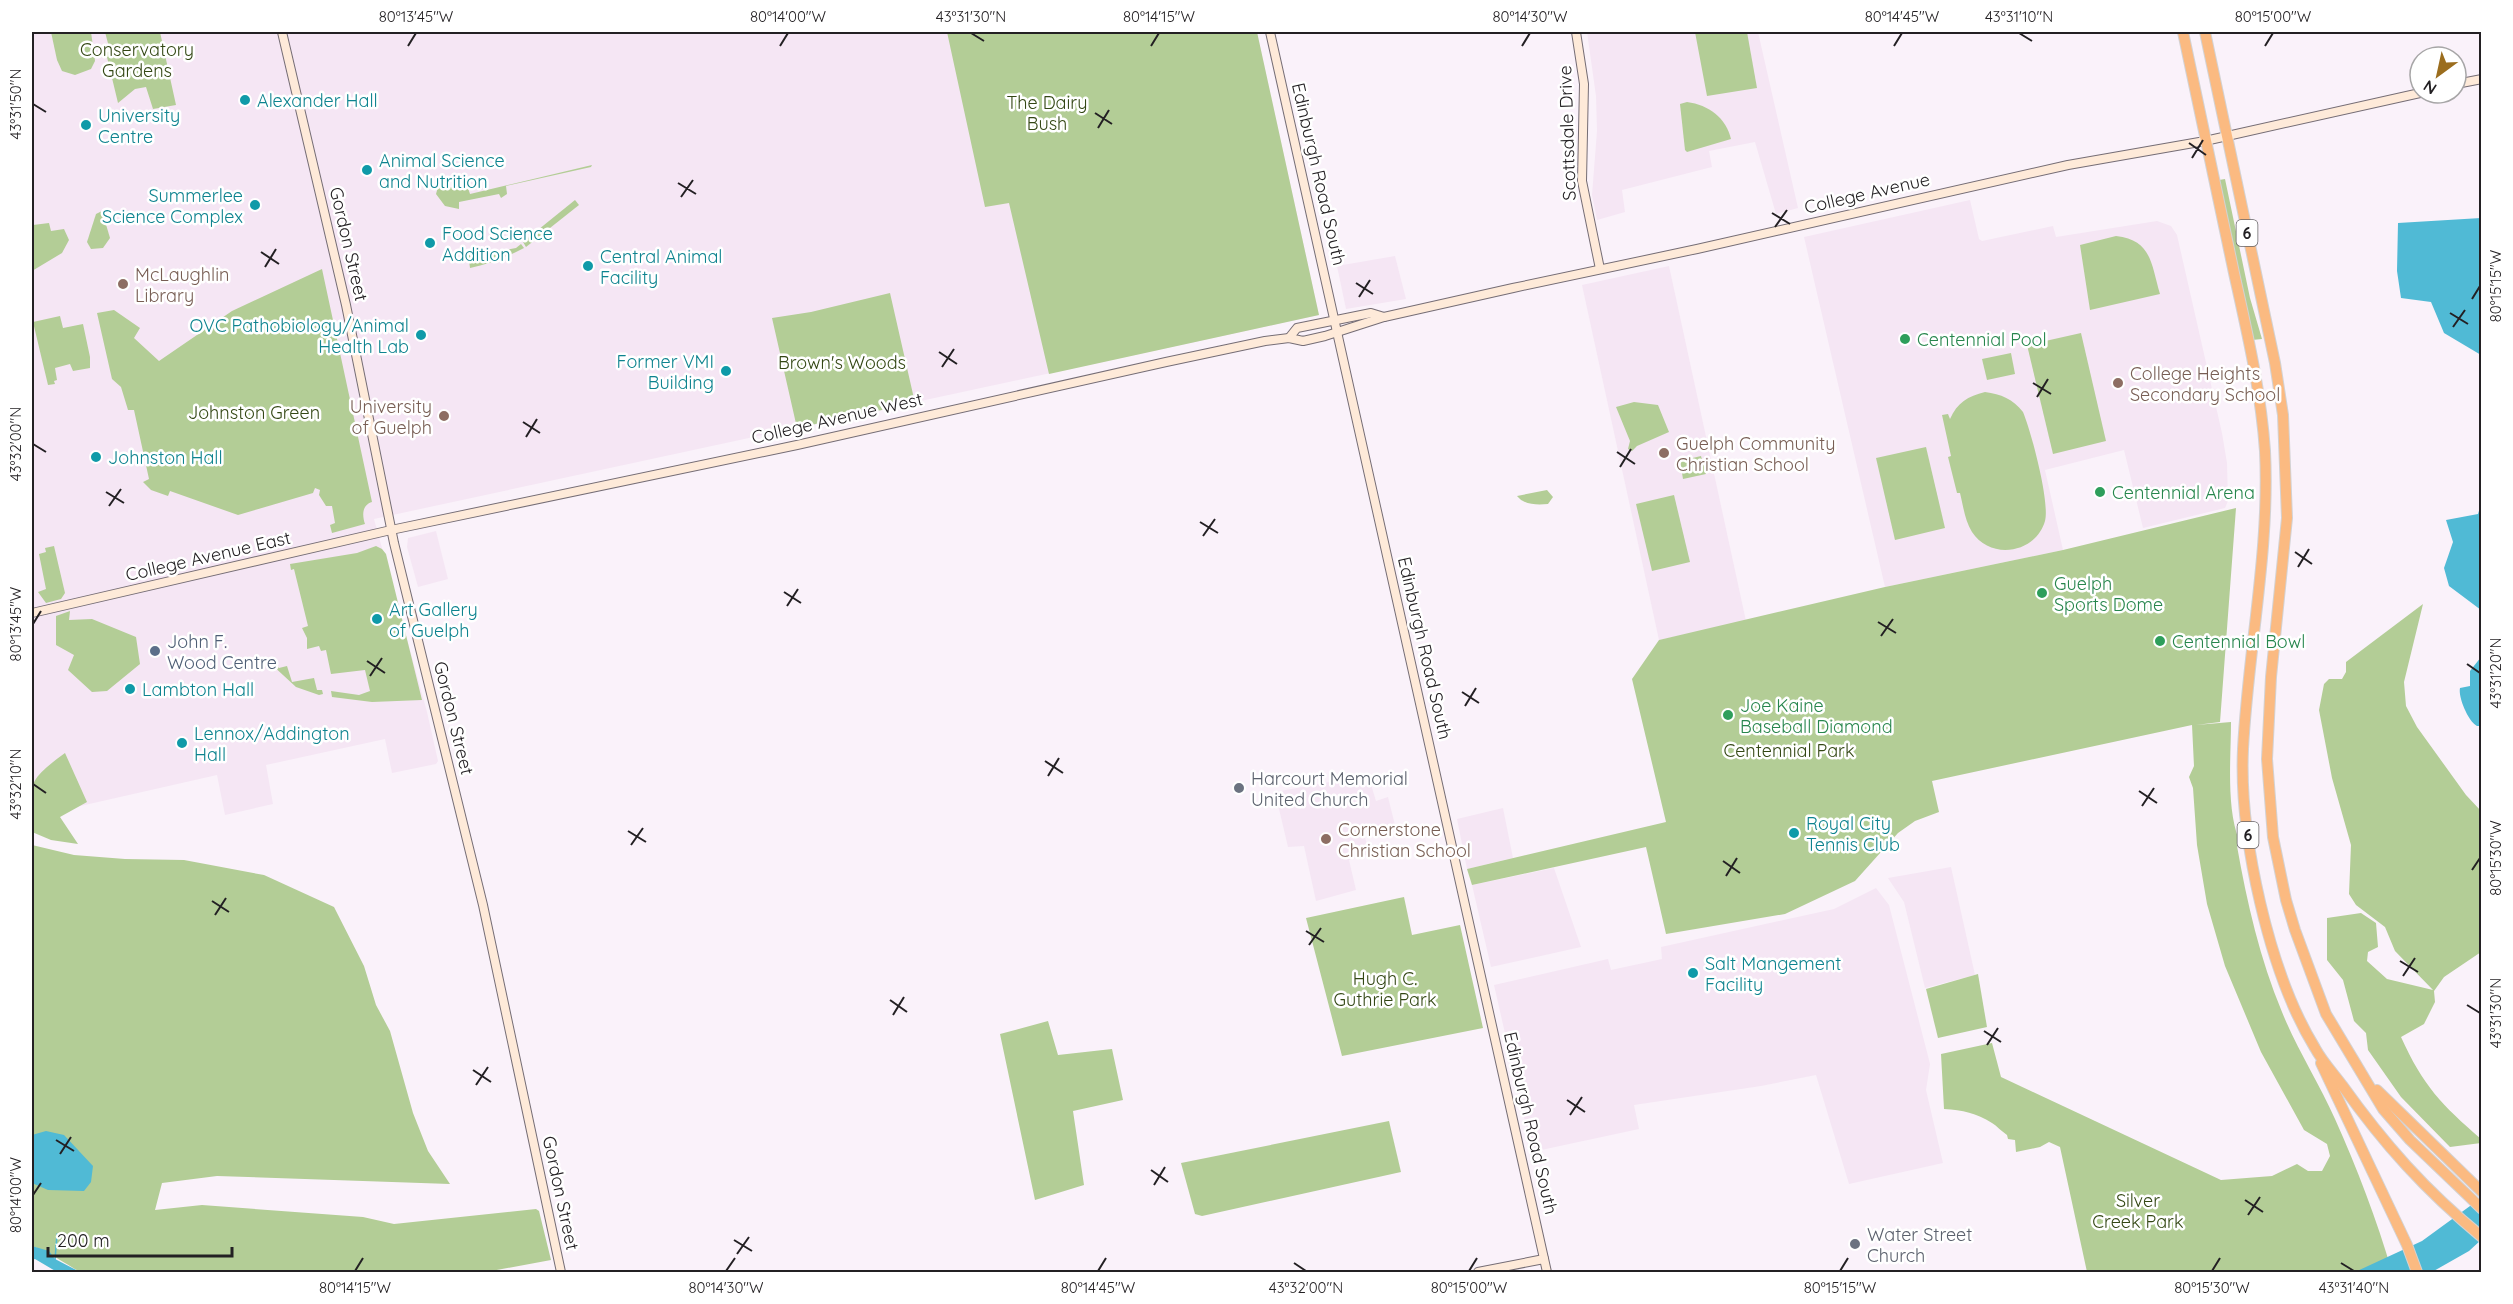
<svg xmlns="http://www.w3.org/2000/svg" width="2513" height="1304" font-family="Quicksand,sans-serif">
<rect width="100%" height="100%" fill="#faf2fa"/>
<g fill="#f5e6f4">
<path d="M32 32H1257L1319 315 374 519 427 712 438 761 436 764 392 773 385 739 266 765 273 804 225 815 217 775 32 817Z"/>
<path d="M1587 32H1758L1798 208 1776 214 1755 142 1709 151 1712 167 1622 190 1625 212 1597 220 1592 195 1597 131 1596 96Z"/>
<path d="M1970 200 1979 239 1982 241 2053 226 2056 237 2157 221 2171 226 2177 235 2222 433 2227 463 2228 501 2225 508 2143 528 2124 450 2045 470 2063 550 1885 587 1804 237Z"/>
<path d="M1395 256 1406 299 1346 309 1337 266Z"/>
<path d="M1669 266 1746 621 1659 640 1582 285Z"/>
<path d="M436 531 448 579 418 587 407 547 408 538Z"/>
<path d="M1368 775 1376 801 1388 797 1395 825 1364 833 1369 854 1349 860 1356 890 1316 901 1304 846 1288 847 1275 792Z"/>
<path d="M1503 808 1513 858 1467 869 1457 819Z"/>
<path d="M1951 867 1975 975 1925 988 1904 902 1888 878Z"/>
<path d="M1554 868 1581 947 1491 967 1472 885Z"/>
<path d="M1876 888 1889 905 1928 1056 1930 1064 1926 1090 1943 1163 1849 1184 1816 1075 1761 1086 1634 1105 1639 1129 1532 1152 1494 985 1608 959 1611 970 1662 959 1661 947 1834 909Z"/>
</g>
<g fill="#b3cd96">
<path d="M51 32H91L95 61 91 69 75 75 62 71 57 60Z"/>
<path d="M105 32H160L176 105 153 109 146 87 135 89 118 103 106 53 110 51Z"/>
<path d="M947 32H1257L1319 315 1049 374 1009 203 985 207Z"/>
<path d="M1695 32H1747L1757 88 1707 96Z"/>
<path d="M1687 102C1709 105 1726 118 1731 139L1687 152 1685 150 1680 104Z"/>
<path d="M592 165 591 167 506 186 507 194 501 198 499 194 459 202V209L445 206 436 194 438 187 468 188 470 194Z"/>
<path d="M2225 179 2250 298 2262 339 2252 340 2219 180Z"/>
<path d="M575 200 579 205 526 247 523 242Z"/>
<path d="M102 211 110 238 103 248 91 249 87 242 96 214Z"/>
<path d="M32 218 33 225 49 223 51 231 64 229 69 240 62 253 32 271Z"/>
<path d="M2116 236C2152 240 2151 264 2160 294L2090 310 2080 245Z"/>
<path d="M521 244 524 248C507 257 489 264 470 268L468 253 471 257 516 248Z"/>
<path d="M322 269 372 502C362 505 362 515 365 524L332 533 330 525 335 523 332 506H326L319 495 320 490 315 488 313 493 238 515 170 491 168 496 151 490 143 482 149 479 134 410H128L121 387 112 379 97 313 114 310 140 328 134 338 159 361 232 311Z"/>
<path d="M890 293 915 403 797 428 772 318 811 312Z"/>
<path d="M60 316 63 328 83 324 90 357V368L73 371 70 364 55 368 57 380 54 381 55 384 48 385 33 322Z"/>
<path d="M2081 333 2106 441 2053 454 2027 345Z"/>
<path d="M2011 353 2015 374 1987 380 1982 359Z"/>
<path d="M1985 392C2001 394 2013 399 2023 412 2031 431 2050 502 2045 521 2036 553 1991 561 1972 532 1965 521 1963 505 1960 493H1957L1948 457 1951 456 1942 415 1948 414 1950 419C1957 403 1968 396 1985 392Z"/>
<path d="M1634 402 1658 405 1669 432 1637 446 1632 451 1628 449 1630 441 1616 407Z"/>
<path d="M1926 447 1945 528 1895 540 1876 458Z"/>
<path d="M1701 456 1706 474 1683 479 1680 461Z"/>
<path d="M1547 490 1553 497 1548 504C1537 505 1524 505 1517 496Z"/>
<path d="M1674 495 1690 562 1652 571 1636 504Z"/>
<path d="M2236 508 2220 722 2196 725 2231 722C2231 757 2226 807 2239 840L2237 846C2247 903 2260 959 2282 1012 2297 1049 2319 1083 2335 1119 2357 1168 2377 1220 2392 1272H2087L2060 1147 2049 1142 2040 1147 2016 1152 2015 1140 2008 1139 2007 1135C2001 1131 1997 1126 1992 1123 1976 1113 1963 1110 1944 1109L1941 1054 1992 1043 2001 1077 2221 1180 2272 1176 2297 1164 2308 1171H2322L2330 1156 2327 1144 2304 1130 2261 1052 2225 966 2207 904 2197 845 2193 788 2189 777 2194 766 2192 725 1932 781 1939 812 1915 821 1898 833 1855 881 1785 914 1666 934 1646 847 1472 885 1467 869 1666 822 1632 679 1659 640 1885 587 2063 550Z"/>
<path d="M54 546 65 593 61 599 46 603 38 592 46 589 39 554 46 552 45 548Z"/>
<path d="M376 546 382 549 386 554 422 700 372 702 332 697 331 691 359 695 370 691 365 670 331 674 326 650 321 651 319 646 307 649V638L302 628 308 626 294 569 291 570 290 564 357 553Z"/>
<path d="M2423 604 2404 682 2406 706 2417 727 2466 795 2481 811V952L2444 977 2434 991 2435 1002 2424 1024 2401 1037C2423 1086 2442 1105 2481 1139V1143L2450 1147 2401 1097 2368 1050 2366 1033 2354 1021 2343 980 2327 960V918L2361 913 2376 923 2378 947 2368 952 2367 961 2387 979 2433 990 2395 951 2385 927 2356 905 2349 894 2351 845 2332 778 2319 710 2324 684 2329 679H2342L2346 672V662Z"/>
<path d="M70 611 69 620 92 619 136 637 140 664 107 691 92 692 68 670 74 655 56 645V616Z"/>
<path d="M273 661 279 668 287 666 292 682 314 678 317 690H322L323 694 319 695 296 687 270 663Z"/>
<path d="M65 753 87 802 60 817 78 844 51 840 32 832C31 784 24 783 65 753Z"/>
<path d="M32 845 74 855 125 859 184 860 264 875 334 907 364 966 376 1005 390 1031 413 1113 428 1151 450 1184 217 1176 162 1183 155 1210 202 1205 363 1217 394 1224 536 1209 539 1211 551 1260 486 1272H80C64 1263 48 1251 32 1246Z"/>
<path d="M1404 897 1412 935 1460 925 1483 1028 1342 1056 1306 918Z"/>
<path d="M1978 974 1987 1027 1938 1038 1926 989Z"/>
<path d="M1048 1021 1058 1055 1112 1049 1123 1100 1073 1111 1084 1185 1035 1200 1000 1034Z"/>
<path d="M1389 1121 1401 1172 1202 1216 1195 1214 1181 1163Z"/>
</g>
<g fill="#50bad5">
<path d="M2481 218H2482L2481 355 2444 333 2431 302 2401 298 2397 271 2398 223Z"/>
<path d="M2481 504 2482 610H2481L2449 586 2444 568 2453 542 2446 520 2478 514Z"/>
<path d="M2481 657V726H2477C2468 721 2458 697 2460 688L2470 686V671Z"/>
<path d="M46 1131 64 1135 93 1166 91 1182 84 1191 48 1190 32 1183V1135Z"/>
<path d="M2481 1198V1240L2469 1251 2432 1272H2355L2422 1241Z"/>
<path d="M32 1246 49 1251 55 1259 80 1272H57L35 1259 32 1260Z"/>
</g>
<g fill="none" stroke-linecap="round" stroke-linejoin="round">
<g stroke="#50bad5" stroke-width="1.5">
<path d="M32 894V898"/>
<path d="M55 1260 57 1234"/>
</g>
<defs>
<g id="secondary">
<path d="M282 32 346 305 394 543 483 905 561 1272"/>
<path d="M1270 32 1547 1272"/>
<path d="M1576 32 1584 84 1582 181 1600 269"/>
<path d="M2456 84 2482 79"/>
<path d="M1289 338 1297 328 1371 313 1384 317"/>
<path d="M32 613 391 530 797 445 1166 362 1265 341 1289 338 1303 341 1325 336 1384 317 1513 288 1697 249 2068 165 2205 141 2420 93"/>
<path d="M1478 1272 1544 1259"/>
</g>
<g id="highway">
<path d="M2183 32C2200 112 2217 192 2234 273 2247 332 2261 391 2265 451 2270 551 2248 650 2243 749 2239 836 2269 973 2315 1048 2322 1061 2333 1073 2342 1085 2384 1144 2425 1190 2482 1237"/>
<path d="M2205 32 2275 363 2283 415 2287 518 2271 677 2267 759 2273 837 2286 900 2295 930 2326 1014 2383 1109 2410 1140 2482 1209"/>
<path d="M2321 1063 2407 1245 2417 1272"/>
<path d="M2377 1090 2482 1192"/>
</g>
</defs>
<use href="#secondary" stroke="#756d75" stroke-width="10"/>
<use href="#highway" stroke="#d3d2d3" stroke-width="12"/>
<use href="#secondary" stroke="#feead9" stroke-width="8"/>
<use href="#highway" stroke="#fbba81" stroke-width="10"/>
</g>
<path fill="none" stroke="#232023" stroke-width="2" d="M971 33 984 41M2019 33 2032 41M408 46 416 33M780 46 788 33M1151 46 1159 33M1522 46 1530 33M1894 46 1902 33M2265 46 2273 33M33 104 46 112M1095 113 1112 124M1098 128 1109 110M2189 143 2206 155M2192 158 2203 140M678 183 696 194M681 197 693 180M1772 213 1790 224M1775 227 1787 210M261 252 279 264M265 267 276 249M1356 283 1373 294M1359 297 1370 280M2472 299 2480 286M2450 313 2468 324M2453 327 2465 310M939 352 957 364M942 367 954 349M2033 383 2051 394M2037 397 2048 379M523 422 540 433M526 437 537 419M33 444 46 452M1617 452 1635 464M1620 467 1631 449M106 492 124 503M109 506 121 489M1200 522 1218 533M1203 536 1215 519M2295 552 2312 564M2298 567 2309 549M784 592 801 603M787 606 798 589M1878 622 1896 633M33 624 41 611M1881 636 1893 619M367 661 385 673M2467 664 2480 673M370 676 382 658M1462 692 1479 703M1465 706 1476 688M1045 761 1063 773M1048 776 1059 758M33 784 46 793M2139 791 2157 803M2142 806 2154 788M628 831 646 842M631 845 643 828M1723 861 1740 873M2472 870 2480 858M1726 876 1737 858M212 901 229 912M215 915 226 898M1306 931 1324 942M1309 945 1321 928M2400 961 2418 972M2403 976 2415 958M890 1000 907 1012M2467 1005 2480 1013M893 1015 904 997M1984 1031 2001 1042M1987 1045 1998 1028M473 1070 491 1082M476 1085 488 1067M1567 1100 1585 1112M1570 1115 1582 1097M56 1140 74 1151M60 1154 71 1137M1151 1170 1168 1182M1154 1185 1165 1167M33 1195 41 1183M2245 1200 2263 1212M2248 1215 2260 1197M734 1240 752 1251M737 1254 749 1237M1294 1263 1306 1271M2341 1263 2354 1271M355 1271 363 1258M726 1271 735 1258M1098 1271 1106 1258M1469 1271 1477 1258M1840 1271 1848 1258M2212 1271 2220 1258"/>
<g fill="#0f9aa8" stroke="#fff" stroke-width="2">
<circle cx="245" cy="100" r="6"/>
<circle cx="86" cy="125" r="6"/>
<circle cx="367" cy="170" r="6"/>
<circle cx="255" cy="205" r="6"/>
<circle cx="430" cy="243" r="6"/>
<circle cx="588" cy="266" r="6"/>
<circle cx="421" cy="335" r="6"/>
<circle cx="726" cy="371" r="6"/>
<circle cx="96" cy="457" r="6"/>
<circle cx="377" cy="619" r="6"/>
<circle cx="130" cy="689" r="6"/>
<circle cx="182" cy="743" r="6"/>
<circle cx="1794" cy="833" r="6"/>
<circle cx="1693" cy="973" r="6"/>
</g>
<g fill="#8d6e63" stroke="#fff" stroke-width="2">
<circle cx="123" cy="284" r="6"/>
<circle cx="2118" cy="383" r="6"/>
<circle cx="444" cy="416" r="6"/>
<circle cx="1664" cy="453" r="6"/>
<circle cx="1326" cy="839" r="6"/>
</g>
<g fill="#2e9e5b" stroke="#fff" stroke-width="2">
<circle cx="1905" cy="339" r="6"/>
<circle cx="2100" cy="492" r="6"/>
<circle cx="2042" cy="593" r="6"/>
<circle cx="2160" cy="641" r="6"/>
<circle cx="1728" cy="715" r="6"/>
</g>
<circle fill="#5c6f8a" stroke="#fff" stroke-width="2" cx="155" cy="651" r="6"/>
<g fill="#6b7280" stroke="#fff" stroke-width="2">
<circle cx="1239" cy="788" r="6"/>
<circle cx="1855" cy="1244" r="6"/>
</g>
<g text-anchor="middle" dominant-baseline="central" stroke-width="5" stroke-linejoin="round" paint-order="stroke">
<g fill="#fff" stroke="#656365" stroke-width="1.5">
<rect x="2236.5" y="220" width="21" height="26" rx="4.5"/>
<rect x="2237.5" y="822" width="21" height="26" rx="4.5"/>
</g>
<g font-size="16" font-weight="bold" fill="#232023">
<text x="2247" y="233">6</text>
<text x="2248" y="835">6</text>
</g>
<g font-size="18" fill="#334714" stroke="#fff">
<text x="137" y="49">Conservatory<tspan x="137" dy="21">Gardens</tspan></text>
<text x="1047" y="102">The Dairy<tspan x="1047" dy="21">Bush</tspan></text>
<text x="842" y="362">Brown's Woods</text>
<text x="254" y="412">Johnston Green</text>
<text x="1789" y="750">Centennial Park</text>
<text x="1385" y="978">Hugh C.<tspan x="1385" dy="21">Guthrie Park</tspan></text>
<text x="2138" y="1200">Silver<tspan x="2138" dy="21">Creek Park</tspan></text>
</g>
<g font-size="18" fill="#0d838f" stroke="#fff" text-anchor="start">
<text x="257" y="100">Alexander Hall</text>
<text x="98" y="115">University<tspan x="98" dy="21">Centre</tspan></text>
<text x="379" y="160">Animal Science<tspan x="379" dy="21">and Nutrition</tspan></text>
<text x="243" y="195" text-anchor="end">Summerlee<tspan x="243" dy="21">Science Complex</tspan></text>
<text x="442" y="233">Food Science<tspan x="442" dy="21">Addition</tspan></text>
<text x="600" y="256">Central Animal<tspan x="600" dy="21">Facility</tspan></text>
<text x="409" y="325" text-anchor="end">OVC Pathobiology/Animal<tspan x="409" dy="21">Health Lab</tspan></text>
<text x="714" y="361" text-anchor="end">Former VMI<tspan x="714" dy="21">Building</tspan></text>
<text x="108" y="457">Johnston Hall</text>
<text x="389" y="609">Art Gallery<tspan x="389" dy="21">of Guelph</tspan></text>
<text x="142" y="689">Lambton Hall</text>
<text x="194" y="733">Lennox/Addington<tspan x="194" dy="21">Hall</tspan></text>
<text x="1806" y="823">Royal City<tspan x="1806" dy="21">Tennis Club</tspan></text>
<text x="1705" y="963">Salt Mangement<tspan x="1705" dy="21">Facility</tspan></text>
</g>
<g font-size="18" fill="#232023" stroke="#fff">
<text transform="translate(1567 133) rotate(-92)">Scottsdale Drive</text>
<text transform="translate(1319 174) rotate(77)">Edinburgh Road South</text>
<text transform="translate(1867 193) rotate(-13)">College Avenue</text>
<text transform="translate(349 244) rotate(77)">Gordon Street</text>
<text transform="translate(837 418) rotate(-13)">College Avenue West</text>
<text transform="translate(208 556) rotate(-13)">College Avenue East</text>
<text transform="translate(1425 648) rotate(77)">Edinburgh Road South</text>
<text transform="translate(454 718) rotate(76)">Gordon Street</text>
<text transform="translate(1531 1123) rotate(77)">Edinburgh Road South</text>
<text transform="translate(561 1193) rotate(78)">Gordon Street</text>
</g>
<g font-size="18" fill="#785e54" stroke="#fff" text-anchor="start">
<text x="135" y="274">McLaughlin<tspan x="135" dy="21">Library</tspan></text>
<text x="2130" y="373">College Heights<tspan x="2130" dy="21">Secondary School</tspan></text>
<text x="432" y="406" text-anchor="end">University<tspan x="432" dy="21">of Guelph</tspan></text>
<text x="1676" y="443">Guelph Community<tspan x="1676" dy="21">Christian School</tspan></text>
<text x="1338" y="829">Cornerstone<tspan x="1338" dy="21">Christian School</tspan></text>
</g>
<g font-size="18" fill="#27864d" stroke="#fff" text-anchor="start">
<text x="1917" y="339">Centennial Pool</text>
<text x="2112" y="492">Centennial Arena</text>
<text x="2054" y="583">Guelph<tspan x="2054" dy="21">Sports Dome</tspan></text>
<text x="2172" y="641">Centennial Bowl</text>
<text x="1740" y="705">Joe Kaine<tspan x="1740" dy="21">Baseball Diamond</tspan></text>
</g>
<g font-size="18" fill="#4e5e75" stroke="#fff" text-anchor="start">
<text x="167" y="641">John F.<tspan x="167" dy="21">Wood Centre</tspan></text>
</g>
<g font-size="18" fill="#5b616d" stroke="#fff" text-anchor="start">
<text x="1251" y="778">Harcourt Memorial<tspan x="1251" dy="21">United Church</tspan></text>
<text x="1867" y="1234">Water Street<tspan x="1867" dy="21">Church</tspan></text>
</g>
</g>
<rect width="2513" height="1304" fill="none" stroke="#ffffff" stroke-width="66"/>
<g transform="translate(2438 75) rotate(213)"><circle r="28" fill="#ffffff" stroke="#a7a6a7" stroke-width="1.5"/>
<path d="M0-4.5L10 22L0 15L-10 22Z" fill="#9b6d1e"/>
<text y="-9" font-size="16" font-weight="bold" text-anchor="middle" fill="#232023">N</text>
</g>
<path d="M48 1247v9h184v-9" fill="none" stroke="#232023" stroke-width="3"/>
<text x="57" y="1247" font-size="18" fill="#232023" stroke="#ffffff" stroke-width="4.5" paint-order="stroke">200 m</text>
<rect x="33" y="33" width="2447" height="1238" fill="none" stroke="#232023" stroke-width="2"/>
<g font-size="15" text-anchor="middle" fill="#232023">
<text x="416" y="22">80°13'45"W</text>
<text x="788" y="22">80°14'00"W</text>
<text x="971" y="22">43°31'30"N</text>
<text x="1159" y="22">80°14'15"W</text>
<text x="1530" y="22">80°14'30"W</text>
<text x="1902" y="22">80°14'45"W</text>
<text x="2019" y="22">43°31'10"N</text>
<text x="2273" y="22">80°15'00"W</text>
<text transform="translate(16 104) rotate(-90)" y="5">43°31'50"N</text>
<text transform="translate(2496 286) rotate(-90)" y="5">80°15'15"W</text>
<text transform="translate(16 444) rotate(-90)" y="5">43°32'00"N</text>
<text transform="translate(16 624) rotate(-90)" y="5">80°13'45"W</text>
<text transform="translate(2496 673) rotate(-90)" y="5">43°31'20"N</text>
<text transform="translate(16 784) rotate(-90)" y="5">43°32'10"N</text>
<text transform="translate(2496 858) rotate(-90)" y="5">80°15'30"W</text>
<text transform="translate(2496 1013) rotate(-90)" y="5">43°31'30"N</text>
<text transform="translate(16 1195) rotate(-90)" y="5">80°14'00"W</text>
<text x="355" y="1293">80°14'15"W</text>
<text x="726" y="1293">80°14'30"W</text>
<text x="1098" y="1293">80°14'45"W</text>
<text x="1306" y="1293">43°32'00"N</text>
<text x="1469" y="1293">80°15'00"W</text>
<text x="1840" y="1293">80°15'15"W</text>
<text x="2212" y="1293">80°15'30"W</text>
<text x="2354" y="1293">43°31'40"N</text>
</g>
</svg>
